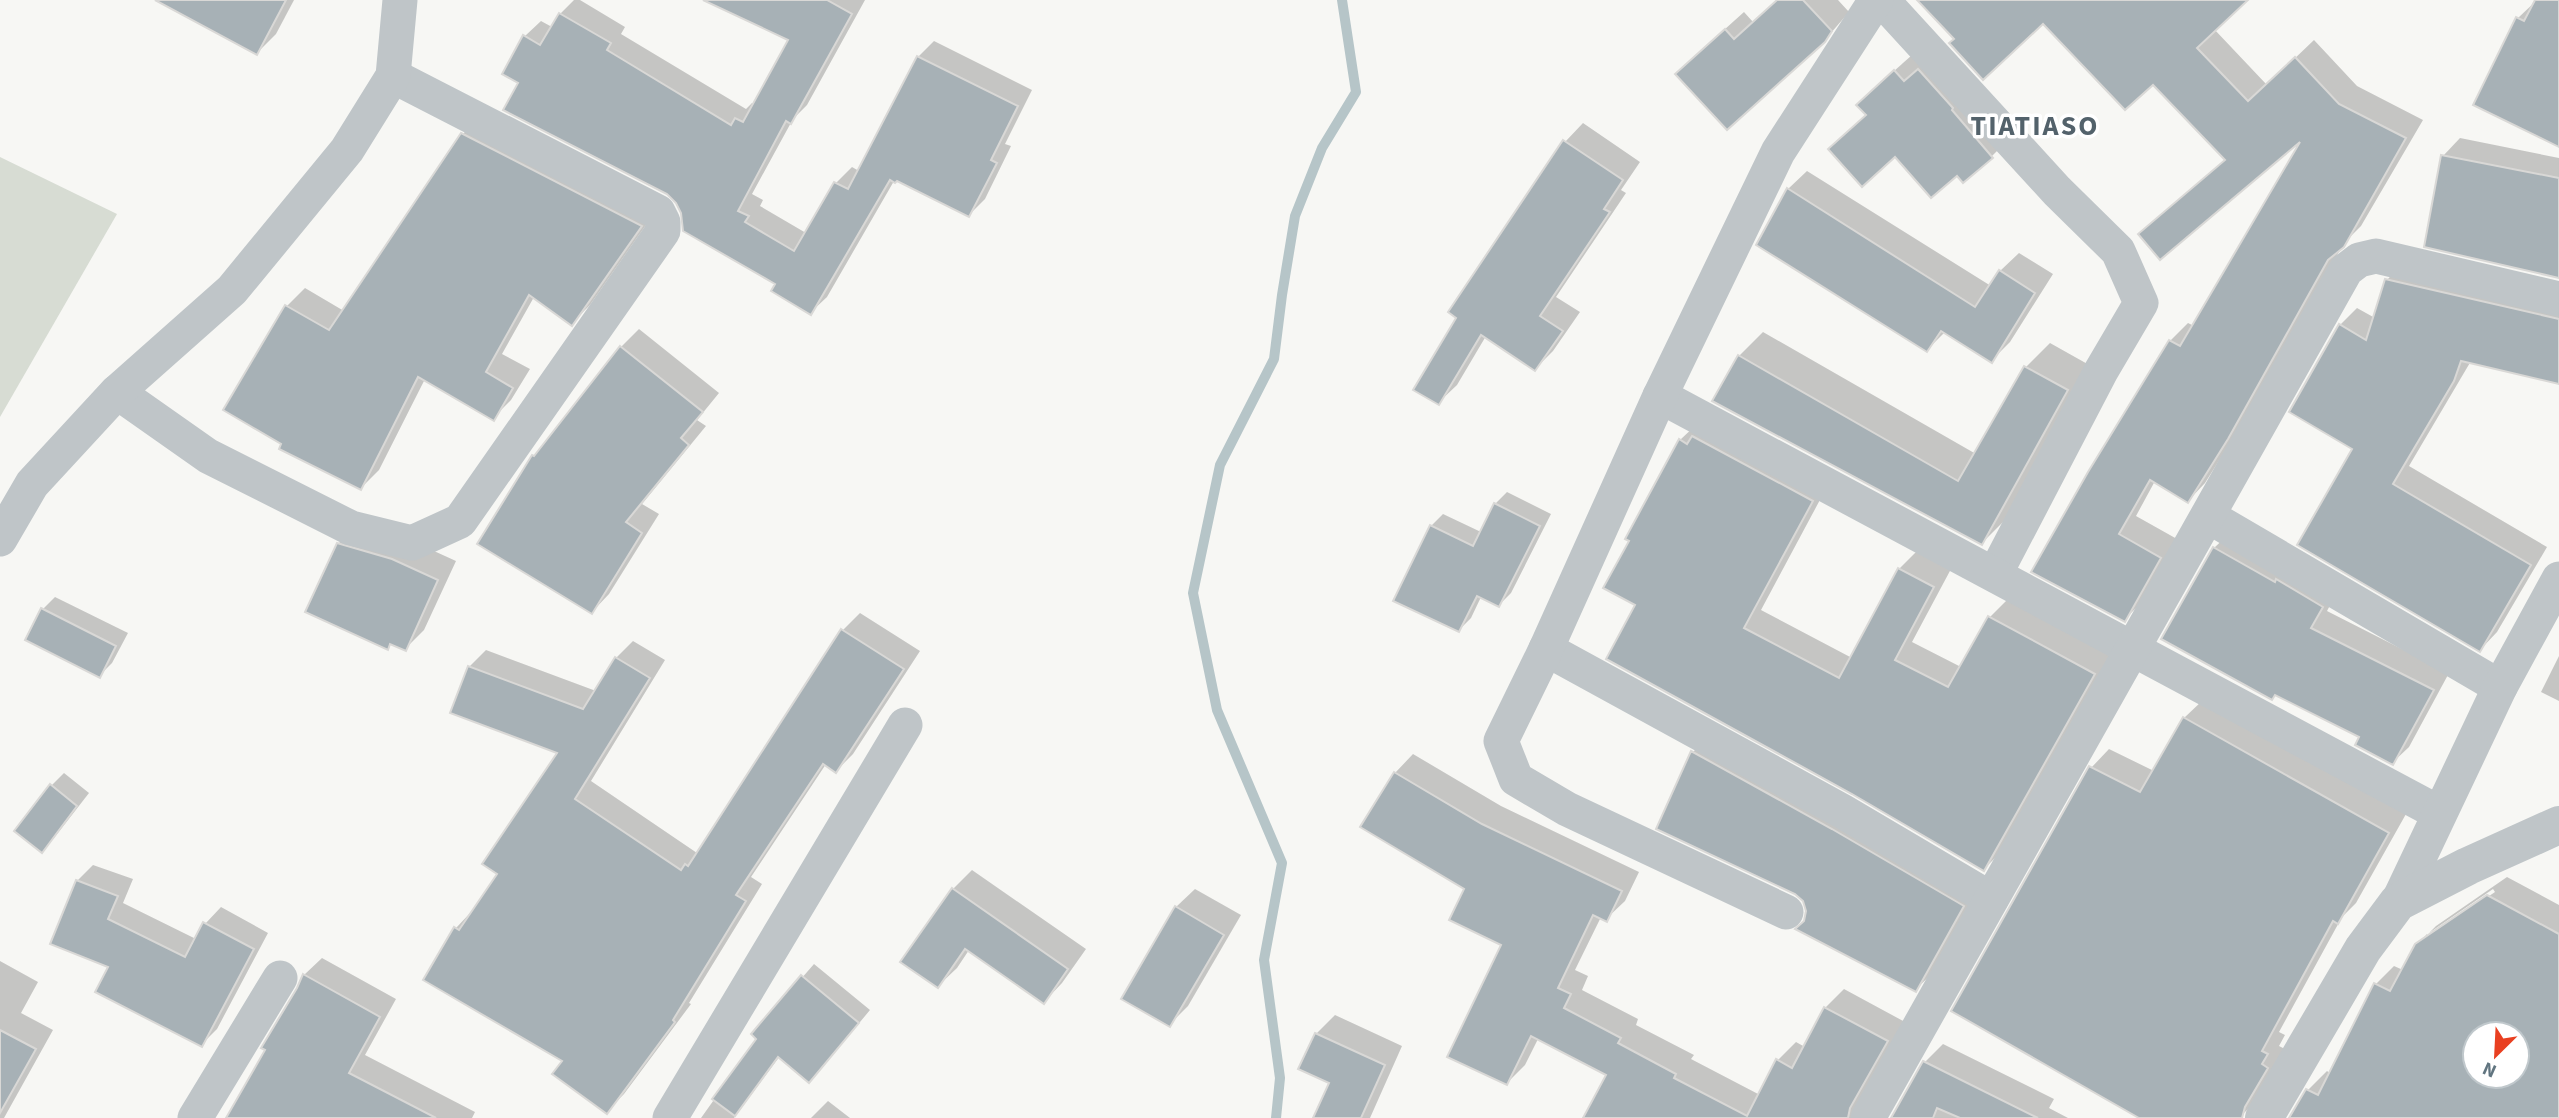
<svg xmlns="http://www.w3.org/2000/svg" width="2559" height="1118" font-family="'Source Sans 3',sans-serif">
<rect width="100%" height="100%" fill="#f7f7f4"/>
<path fill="#d7dcd3" d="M0 157 117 214 0 417Z"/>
<g fill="#0003" fill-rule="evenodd">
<path d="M159 0H294L276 34 257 53Z"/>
<path d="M574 0H580L625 27 621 34 746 109 752 103 755 104 791 40 707 0H865L807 105 793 119 752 194 763 200 760 206 806 233 836 183 852 167 859 171 918 57 934 41 1032 90 1005 144 1011 146 985 199 969 215 897 179 894 181 827 297 811 312 777 284 683 212 677 202 668 193 520 83 525 36 541 21 552 27 560 14Z"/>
<path d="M1777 0H1838L1849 12 1824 41 1695 56 1744 12 1753 22Z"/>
<path d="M1920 0H2245L2214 29 2267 85 2314 40 2357 86 2423 120 2361 226 2344 243 2245 419 2205 483 2188 501 2155 481 2136 516 2177 539 2142 602 2124 620 2034 571 2170 341 2188 323 2194 326 2306 135 2141 234 2226 159 2153 82 2043 21 1956 38Z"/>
<path d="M2559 0V145L2518 18 2537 0Z"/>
<path d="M1912 55 2008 140 1991 157 1958 174 1867 114 1875 88Z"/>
<path d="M480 116 658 208 590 305 572 323 534 297 502 354 530 369 511 400 493 418 425 379 379 470 361 488 226 409 287 306 305 288 344 311 462 135Z"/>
<path d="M1583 123 1640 162 1621 190 1626 193 1556 297 1580 312 1553 351 1535 369 1486 336 1457 385 1438 403 1565 142Z"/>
<path d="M2460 138 2559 158V277L2443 156Z"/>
<path d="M1807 171 1991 286 2000 271 2019 253 2053 274 2010 342 1991 361 1945 332 1927 350 1788 189Z"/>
<path d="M2404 262 2559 299V383L2471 361 2409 466 2547 547 2497 632 2480 650 2355 448 2340 325 2357 308 2375 318 2387 280Z"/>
<path d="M639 329 719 393 697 420 706 426 642 504 659 514 609 594 592 612 534 456 548 442 621 347Z"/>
<path d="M1763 332 1976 454 2026 367 2050 343 2091 366 2006 519 1982 543 1739 356Z"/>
<path d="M1698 423 1829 483 1761 610 1852 658 1899 569 1917 551 1951 569 1912 642 1961 667 1990 617 2007 600 2112 656 2001 852 1984 869 1638 604 1680 440Z"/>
<path d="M1507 492 1551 514 1511 593 1499 605 1481 597 1471 618 1459 630 1431 526 1443 514 1481 532 1495 504Z"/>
<path d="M357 525 412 541 456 561 424 630 405 649 392 643 387 648 338 544Z"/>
<path d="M2231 532 2338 590 2327 611 2449 673 2409 747 2392 763 2362 737 2214 548Z"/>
<path d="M55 597 128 633 112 663 100 675 43 609Z"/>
<path d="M860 613 920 651 853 754 836 771 826 764 751 877 762 884 689 1003 691 1004 624 1094 607 1111 565 1061 426 979 456 928 472 911 499 873 560 752 469 667 486 650 596 691 616 658 633 641 665 660 591 781 697 853 843 630Z"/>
<path d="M2559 656V701L2541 692Z"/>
<path d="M2203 700 2406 814 2356 903 2342 917 2279 1032 2285 1035 2279 1046 2285 1049 2260 1097 2242 1115 2229 1118H2142L2091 768 2109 749 2154 771 2184 718Z"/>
<path d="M1711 734 1982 887 1935 971 1916 989 1806 922 1808 911 1804 900 1693 752Z"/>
<path d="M1413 754 1501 806 1639 872 1625 901 1606 919 1601 917 1575 970 1588 976 1582 990 1638 1019 1636 1025 1694 1055 1691 1059 1760 1095 1778 1060 1796 1042 1805 1047 1825 1008 1844 989 1905 1022 1878 1118H1585L1608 1074 1539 1037 1525 1065 1507 1083 1503 944 1395 773Z"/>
<path d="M64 773 89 793 54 838 42 851 51 786Z"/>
<path d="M93 865 133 879 123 903 196 939 205 924 221 907 268 933 217 1029 201 1045 111 966 77 881Z"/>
<path d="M972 870 1086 949 1062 983 1044 1002 969 950 957 968 938 986 953 889Z"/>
<path d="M2507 877 2559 905V1118H2291L2308 1090 2327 1071 2331 1074 2376 984 2394 966 2403 970 2416 946 2427 934V938L2495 892 2493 889 2429 933 2436 926ZM2475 1034H2517V1076H2475Z"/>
<path d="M1195 889 1241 915 1188 1006 1169 1025 1176 907Z"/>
<path d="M322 958 396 999 365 1055 475 1112 472 1118H228L267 1050 304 975Z"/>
<path d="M0 961 38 982 21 1013 53 1030 4 1118H0Z"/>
<path d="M814 964 870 1010 821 1069 780 1056 734 1118H701L758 1038 753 1034Z"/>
<path d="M1335 1015 1402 1046 1370 1118H1315L1332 1082 1316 1034Z"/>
<path d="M1943 1044 2054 1099 2049 1108 2068 1118H1893L1925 1062Z"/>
<path d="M828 1101 850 1118H811Z"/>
</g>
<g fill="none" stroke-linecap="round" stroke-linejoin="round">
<path stroke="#b6c5c8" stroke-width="10" d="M1276 1118 1280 1078 1264 960 1282 863 1217 710 1193 593 1220 465 1274 359 1282 295 1295 216 1322 148 1356 92 1342 0"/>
</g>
<g fill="#a7b1b6" stroke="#d9d8d6" stroke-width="2" fill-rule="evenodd">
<path d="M155 0H286L257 55Z"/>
<path d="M703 0H827L852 14 791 124 786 121 738 211 749 216 745 222 794 251 834 182 848 189 917 56 1018 106 991 160 997 163 969 217 897 181 895 183 890 180 811 315 771 291 775 284 683 231 681 213 676 203 667 194 503 110 518 83 502 74 523 35 540 45 559 13 611 43 607 50 731 125 735 118 743 122 788 40Z"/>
<path d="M1777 0H1803L1832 31 1825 42 1727 130 1675 74 1725 29 1734 39Z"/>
<path d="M1917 0H2248L2197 48 2248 101 2295 57 2339 104 2406 138 2344 247 2328 260 2228 439 2188 503 2150 480 2119 534 2161 558 2125 622 2031 572 2088 472 2169 340 2180 346 2300 142 2160 260 2138 234 2225 160 2153 85 2125 110 2043 24 1983 80 1949 43 1954 39Z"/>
<path d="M2535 0H2559V147L2473 105 2516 17 2524 21Z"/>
<path d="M1918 69 1953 108 1952 110 1993 158 1963 183 1957 176 1931 198 1895 157 1862 187 1828 149 1866 115 1856 105 1894 70 1904 81Z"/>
<path d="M461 133 642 226 572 326 529 295 486 372 513 388 494 421 418 377 361 490 279 449 281 444 223 410 285 305 329 330Z"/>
<path d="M1563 140 1623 180 1604 209 1610 212 1540 316 1563 331 1535 371 1481 335 1439 405 1413 390 1456 318 1448 312Z"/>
<path d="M2441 155 2559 178V278L2424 247Z"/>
<path d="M1787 188 1975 307 1999 270 2035 293 1992 363 1941 331 1927 352 1756 245Z"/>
<path d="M2385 279 2559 319V384L2461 361 2454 381 2393 484 2531 565 2480 652 2297 545 2352 449 2289 412 2339 324 2366 340Z"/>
<path d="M620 346 703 412 681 438 689 445 626 522 642 533 592 614 477 544 532 455 534 456Z"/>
<path d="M1738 355 1958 481 2024 366 2068 390 1982 545 1712 401Z"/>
<path d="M1692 436 1813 501 1744 628 1839 678 1898 568 1934 587 1895 660 1948 687 1988 616 2095 674 1984 871 1852 794 1606 659 1635 605 1603 588 1629 541 1625 539 1679 439 1687 444Z"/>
<path d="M1494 503 1540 526 1499 607 1477 596 1459 632 1393 601 1430 525 1473 546Z"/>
<path d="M337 543 392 559 438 580 406 651 390 644 388 650 305 612Z"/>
<path d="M2213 547 2275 582 2276 579 2323 607 2311 628 2434 690 2393 765 2355 745 2359 737 2275 695 2272 700 2161 639Z"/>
<path d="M41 608 116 646 100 678 25 640Z"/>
<path d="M841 629 904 669 836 773 823 764 736 895 746 901 673 1020 675 1022 607 1114 552 1074 562 1061 423 980 454 927 459 930 497 874 482 864 557 753 450 713 468 666 583 709 615 657 650 678 575 799 681 870 685 864 688 866Z"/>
<path d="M2183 717 2389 833 2338 924 2333 921 2262 1051 2268 1054 2262 1064 2268 1068 2245 1107 2242 1118H2139L1951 1011 2089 766 2140 792Z"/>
<path d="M1691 751 1832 829 1964 906 1916 992 1795 929 1804 921 1806 911 1803 901 1795 894 1656 829Z"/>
<path d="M1394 772 1482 824 1622 891 1607 922 1593 915 1558 988 1571 994 1564 1008 1621 1038 1618 1043 1676 1074 1674 1078 1747 1116 1776 1059 1792 1068 1824 1007 1888 1041 1850 1108 1848 1118H1583L1606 1075 1531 1036 1507 1085 1447 1057 1501 945 1449 920 1464 889 1360 827Z"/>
<path d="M50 784 77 806 42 853 14 831Z"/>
<path d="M76 880 118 896 108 919 185 957 203 922 254 949 202 1047 95 992 108 967 50 944Z"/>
<path d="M952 888 1068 969 1044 1004 965 949 938 988 900 962Z"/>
<path d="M2487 895 2559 934V1118H2289L2306 1089 2318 1095 2374 983 2390 991 2415 944ZM2475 1034H2517V1076H2475Z"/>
<path d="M1175 906 1224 935 1170 1027 1121 999Z"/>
<path d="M303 974 380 1017 349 1073 436 1118H226L265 1050 261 1048 297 988Z"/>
<path d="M801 975 859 1023 809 1083 778 1057 735 1116 712 1099 756 1039 751 1034Z"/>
<path d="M0 1030 36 1049 0 1113Z"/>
<path d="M1315 1033 1385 1065 1361 1118H1313L1329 1083 1298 1069Z"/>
<path d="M1923 1061 2038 1118H1960L1937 1108 1933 1118H1891Z"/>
</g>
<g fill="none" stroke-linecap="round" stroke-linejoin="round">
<g stroke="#bfc5c8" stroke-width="35">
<path d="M1882 0 2057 191 2118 251 2141 303 2101 371 1995 574"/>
<path d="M117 392 208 456 351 528 412 543 460 521 663 231V222L658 212 393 76"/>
<path d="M1660 396 2439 813"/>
<path d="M2208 516 2500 687"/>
<path d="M0 539 32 484 117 392 232 290 347 150 393 76 400 0"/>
<path d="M1546 649 1842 811 1991 899"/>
<path d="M2398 902 2500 687 2559 579"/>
<path d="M1786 912 1567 809 1516 779 1501 741 1546 649 1660 396 1778 152 1876 0"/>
<path d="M195 1118 280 978"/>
<path d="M670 1118 905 725"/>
<path d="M1868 1118 2346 270 2359 260 2376 256 2559 299"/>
</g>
<path stroke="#bfc5c8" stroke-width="38" d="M2264 1118 2363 949 2398 902 2468 866 2559 825"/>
</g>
<g text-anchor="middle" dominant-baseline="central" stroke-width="7" stroke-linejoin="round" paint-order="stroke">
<g font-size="28" font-weight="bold" letter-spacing="2" fill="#53626b" stroke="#fff">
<text x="2035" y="126">TIATIASO</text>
</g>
</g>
<g transform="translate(2496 1055) rotate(204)"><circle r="33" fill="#ffffff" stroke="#c0c8cc" stroke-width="2"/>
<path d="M0-5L12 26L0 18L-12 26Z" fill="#e94021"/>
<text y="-10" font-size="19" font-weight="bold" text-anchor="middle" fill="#617580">N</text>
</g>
</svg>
